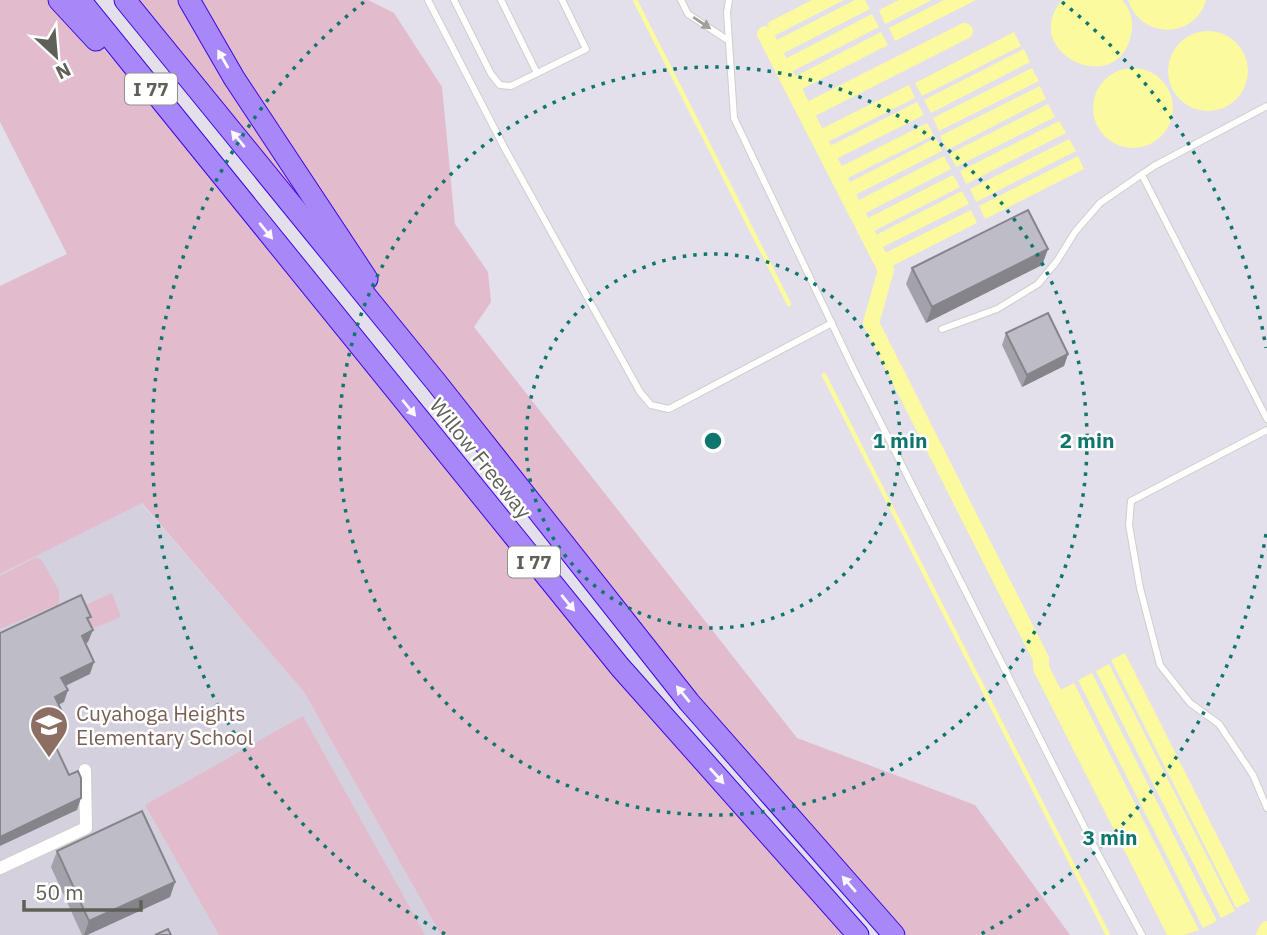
<svg xmlns="http://www.w3.org/2000/svg" width="1267" height="935" font-family="'IBM Plex Sans',sans-serif">
<rect width="100%" height="100%" fill="#e3dfeb"/>
<path fill="#d4d0dd" d="M141 503 304 692 441 935H0V574Z"/>
<g fill="#e2bbcd">
<path d="M0 0H59L222 179 858 935H441L304 692 142 503 0 574V286L67 254 0 122Z"/>
<path d="M125 0H368L394 13 442 87 455 224 488 272 491 302 474 327 797 738 975 805 1070 935H894Z"/>
<path d="M35 558 41 559 59 591V604L0 629V576Z"/>
<path d="M112 593 121 617 89 630 79 608Z"/>
<path d="M303 716 425 935H219L145 805Z"/>
</g>
<g fill="#fcfa9e">
<path d="M812 0H844L774 36 767 23Z"/>
<path d="M855 0H865L870 9 782 54 775 41Z"/>
<path d="M899 0H932L885 24 879 10Z"/>
<path d="M944 0H976L895 41 889 28Z"/>
<path d="M1062 0H1122C1131 10 1134 22 1131 35 1117 100 1018 52 1062 0Z"/>
<path d="M1128 0H1206C1195 40 1140 39 1128 0Z"/>
<path d="M872 14 879 27 791 72 785 59Z"/>
<circle cx="1208" cy="71" r="40"/>
<path d="M881 32 888 45 800 90 794 77Z"/>
<path d="M1014 32 1021 46 922 96 915 83Z"/>
<path d="M1024 49 1030 62 931 113 924 100Z"/>
<circle cx="1133" cy="108" r="40"/>
<path d="M1032 68 1039 81 939 131 933 118Z"/>
<path d="M909 85 915 98 828 142 821 129Z"/>
<path d="M1040 86 1046 99 947 150 940 136Z"/>
<path d="M917 102 924 115 836 159 830 146Z"/>
<path d="M1048 104 1055 117 956 167 949 154Z"/>
<path d="M1059 121 1066 133 966 184 960 171Z"/>
<path d="M927 123 934 135 846 179 840 167Z"/>
<path d="M936 138 942 151 855 195 848 183Z"/>
<path d="M1069 139 1076 151 976 202 970 189Z"/>
<path d="M944 156 951 169 864 214 857 201Z"/>
<path d="M1078 156 1084 169 985 219 979 206Z"/>
<path d="M953 175 960 187 872 232 866 219Z"/>
<path d="M962 191 969 204 881 248 874 236Z"/>
<path d="M971 210 977 223 890 267 883 254Z"/>
<path d="M1125 653 1250 901 1236 908 1111 660Z"/>
<path d="M1109 664 1235 911 1221 918 1096 671Z"/>
<path d="M1092 673 1217 921 1203 928 1078 680Z"/>
<path d="M1074 683 1199 930 1185 935 1060 690Z"/>
</g>
<g fill="none" stroke-linecap="round" stroke-linejoin="round">
<g stroke="#fcfa9e" stroke-width="4.5">
<path d="M635 0 789 304"/>
<path d="M824 375 1108 935"/>
</g>
<g stroke="#fcfa9e" stroke-width="16">
<path d="M765 34 886 270 871 323 1041 659V668L1176 935"/>
<path d="M805 112 965 31"/>
<path d="M1264 935 1267 929"/>
</g>
<defs>
<g id="lane">
<path d="M428 0 504 147 640 392 651 405 669 409 832 323"/>
<path d="M454 0 491 74 500 85 511 86 586 49 562 0"/>
<path d="M501 0 537 73"/>
<path d="M681 0 688 14 729 41"/>
<path d="M729 0 727 12 734 118 853 368 1098 854 1142 935"/>
<path d="M1142 175 1267 419"/>
<path d="M942 329 997 309 1038 284 1057 261 1075 232 1100 203 1154 166 1267 106"/>
<path d="M1267 430 1131 501 1129 525 1140 588 1160 665 1190 703 1219 724 1253 775 1267 808"/>
</g>
<path id="street" d="M0 868 86 828 85 770"/>
<g id="highway">
<path d="M59 0 96 40"/>
<path d="M80 0 620 667 858 935"/>
<path d="M125 0 436 382 689 702 894 935"/>
<path d="M189 0 234 78 367 279"/>
</g>
</defs>
<use href="#lane" stroke="#cdcfc8" stroke-width="8"/>
<use href="#street" stroke="#cdcfc8" stroke-width="14"/>
<use href="#highway" stroke="#3a07e3" stroke-width="23"/>
<use href="#lane" stroke="#fff" stroke-width="6"/>
<use href="#street" stroke="#fff" stroke-width="12"/>
<use href="#highway" stroke="#a888f9" stroke-width="21"/>
</g>
<g fill="#a3a2aa">
<path d="M1048 249 1042 265 926 323 906 284 912 268Z"/>
<path d="M1006 333 1068 354 1064 366 1022 387 1002 345Z"/>
<path d="M57 851 175 882 170 897 87 935H82L51 867Z"/>
</g>
<g fill="#85848b">
<path d="M1048 249 1042 265 926 323 932 307Z"/>
<path d="M1068 354 1064 366 1022 387 1027 375Z"/>
<path d="M93 630 88 642 78 648 82 636Z"/>
<path d="M94 662 90 674 57 690 61 678Z"/>
<path d="M68 690 64 702 50 709 55 697Z"/>
<path d="M64 716 60 728 41 738 46 726Z"/>
<path d="M81 798 77 810 0 846V837Z"/>
<path d="M175 882 170 897 87 935H84L89 921Z"/>
</g>
<g fill="#bebcc6" stroke="#85848b" stroke-width="2">
<path d="M1028 210 1048 249 932 307 912 268Z"/>
<path d="M1048 313 1068 354 1027 375 1006 333Z"/>
<path d="M81 595 91 617 87 618 93 630 82 636 94 662 61 678 68 690 55 697 64 716 46 726 69 775 78 771 81 778V798L0 837V633Z"/>
<path d="M142 811 175 882 89 921 57 851Z"/>
<path d="M168 929 171 935H155Z"/>
</g>
<defs><path id="oneway-solid" d="M-6-.8H1V-3.2L6.5 0L1 3.2V.8H-6Z" transform="scale(1.75)"/></defs>
<use fill="#9fa09b" href="#oneway-solid" transform="translate(702 23) rotate(34)"/>
<g fill="#fbf9ff">
<use href="#oneway-solid" transform="translate(223 59) rotate(-120)"/>
<use href="#oneway-solid" transform="translate(238 139) rotate(-129)"/>
<use href="#oneway-solid" transform="translate(266 231) rotate(51)"/>
<use href="#oneway-solid" transform="translate(409 408) rotate(51)"/>
<use href="#oneway-solid" transform="translate(568 603) rotate(51)"/>
<use href="#oneway-solid" transform="translate(683 694) rotate(-129)"/>
<use href="#oneway-solid" transform="translate(717 776) rotate(48)"/>
<use href="#oneway-solid" transform="translate(849 884) rotate(-131)"/>
</g>
<g fill="none" stroke="#0f766e" stroke-width="3.5" stroke-dasharray="3.5 7">
<circle cx="713" cy="441" r="187"/>
<circle cx="713" cy="441" r="374"/>
<path d="M1266 534A561 561 0 0 1 981 934M445 934A561 561 0 0 1 364 2M1062 2A561 561 0 0 1 1266 348"/>
</g>
<defs>
<symbol id="school-pin" viewBox="-11 -11 22 30"><path d="M0 17L-7.5 6A9.5 9.5 0 1 1 7.5 6Z" fill="#8d6e63" stroke="#fff"/><path d="M0-5L7-2L0 1L-7-2ZM-4 1L0 2.5L4 1V4Q0 6-4 4Z" fill="#fff"/></symbol>
</defs>
<g fill-rule="evenodd">
<use href="#school-pin" x="27" y="703" width="44" height="60"/>
</g>
<g text-anchor="middle" dominant-baseline="central" stroke-width="5" stroke-linejoin="round" paint-order="stroke">
<g fill="#fff" stroke="#8f908a" stroke-width="2">
<rect x="125" y="73.5" width="52" height="31" rx="5"/>
<rect x="508" y="546.5" width="52" height="31" rx="5"/>
</g>
<g font-size="19" font-weight="bold" fill="#5f6058">
<text x="151" y="89">I 77</text>
<text x="534" y="562">I 77</text>
</g>
<g font-size="21" fill="#5f6058" stroke="#fff">
<text transform="translate(481 458) rotate(51)">Willow Freeway</text>
</g>
<g font-size="21" fill="#785e54" stroke="#fff" text-anchor="start">
<text x="76" y="713">Cuyahoga Heights<tspan x="76" dy="24">Elementary School</tspan></text>
</g>
</g>
<circle cx="713" cy="441" r="10" fill="#0f766e" stroke="#fff" stroke-width="3.5"/>
<g font-size="21" text-anchor="middle" font-weight="bold" fill="#0f766e" stroke="#fff" stroke-width="5" stroke-linejoin="round" paint-order="stroke">
<text x="900" y="448">1 min</text>
<text x="1087" y="448">2 min</text>
<text x="1110" y="845">3 min</text>
</g>
<g transform="translate(56 56) rotate(154)" stroke="#ffffff" stroke-width="5" paint-order="stroke">
<path d="M0-5L12 26L0 18L-12 26Z" fill="#5f6058"/>
<text y="-10" font-size="19" font-weight="bold" text-anchor="middle" fill="#5f6058">N</text>
</g>
<path d="M24 900v10h117v-10" fill="none" stroke="#5f6058" stroke-width="3.5"/>
<text x="35" y="900" font-size="21" fill="#5f6058" stroke="#ffffff" stroke-width="5" paint-order="stroke">50 m</text>
</svg>
